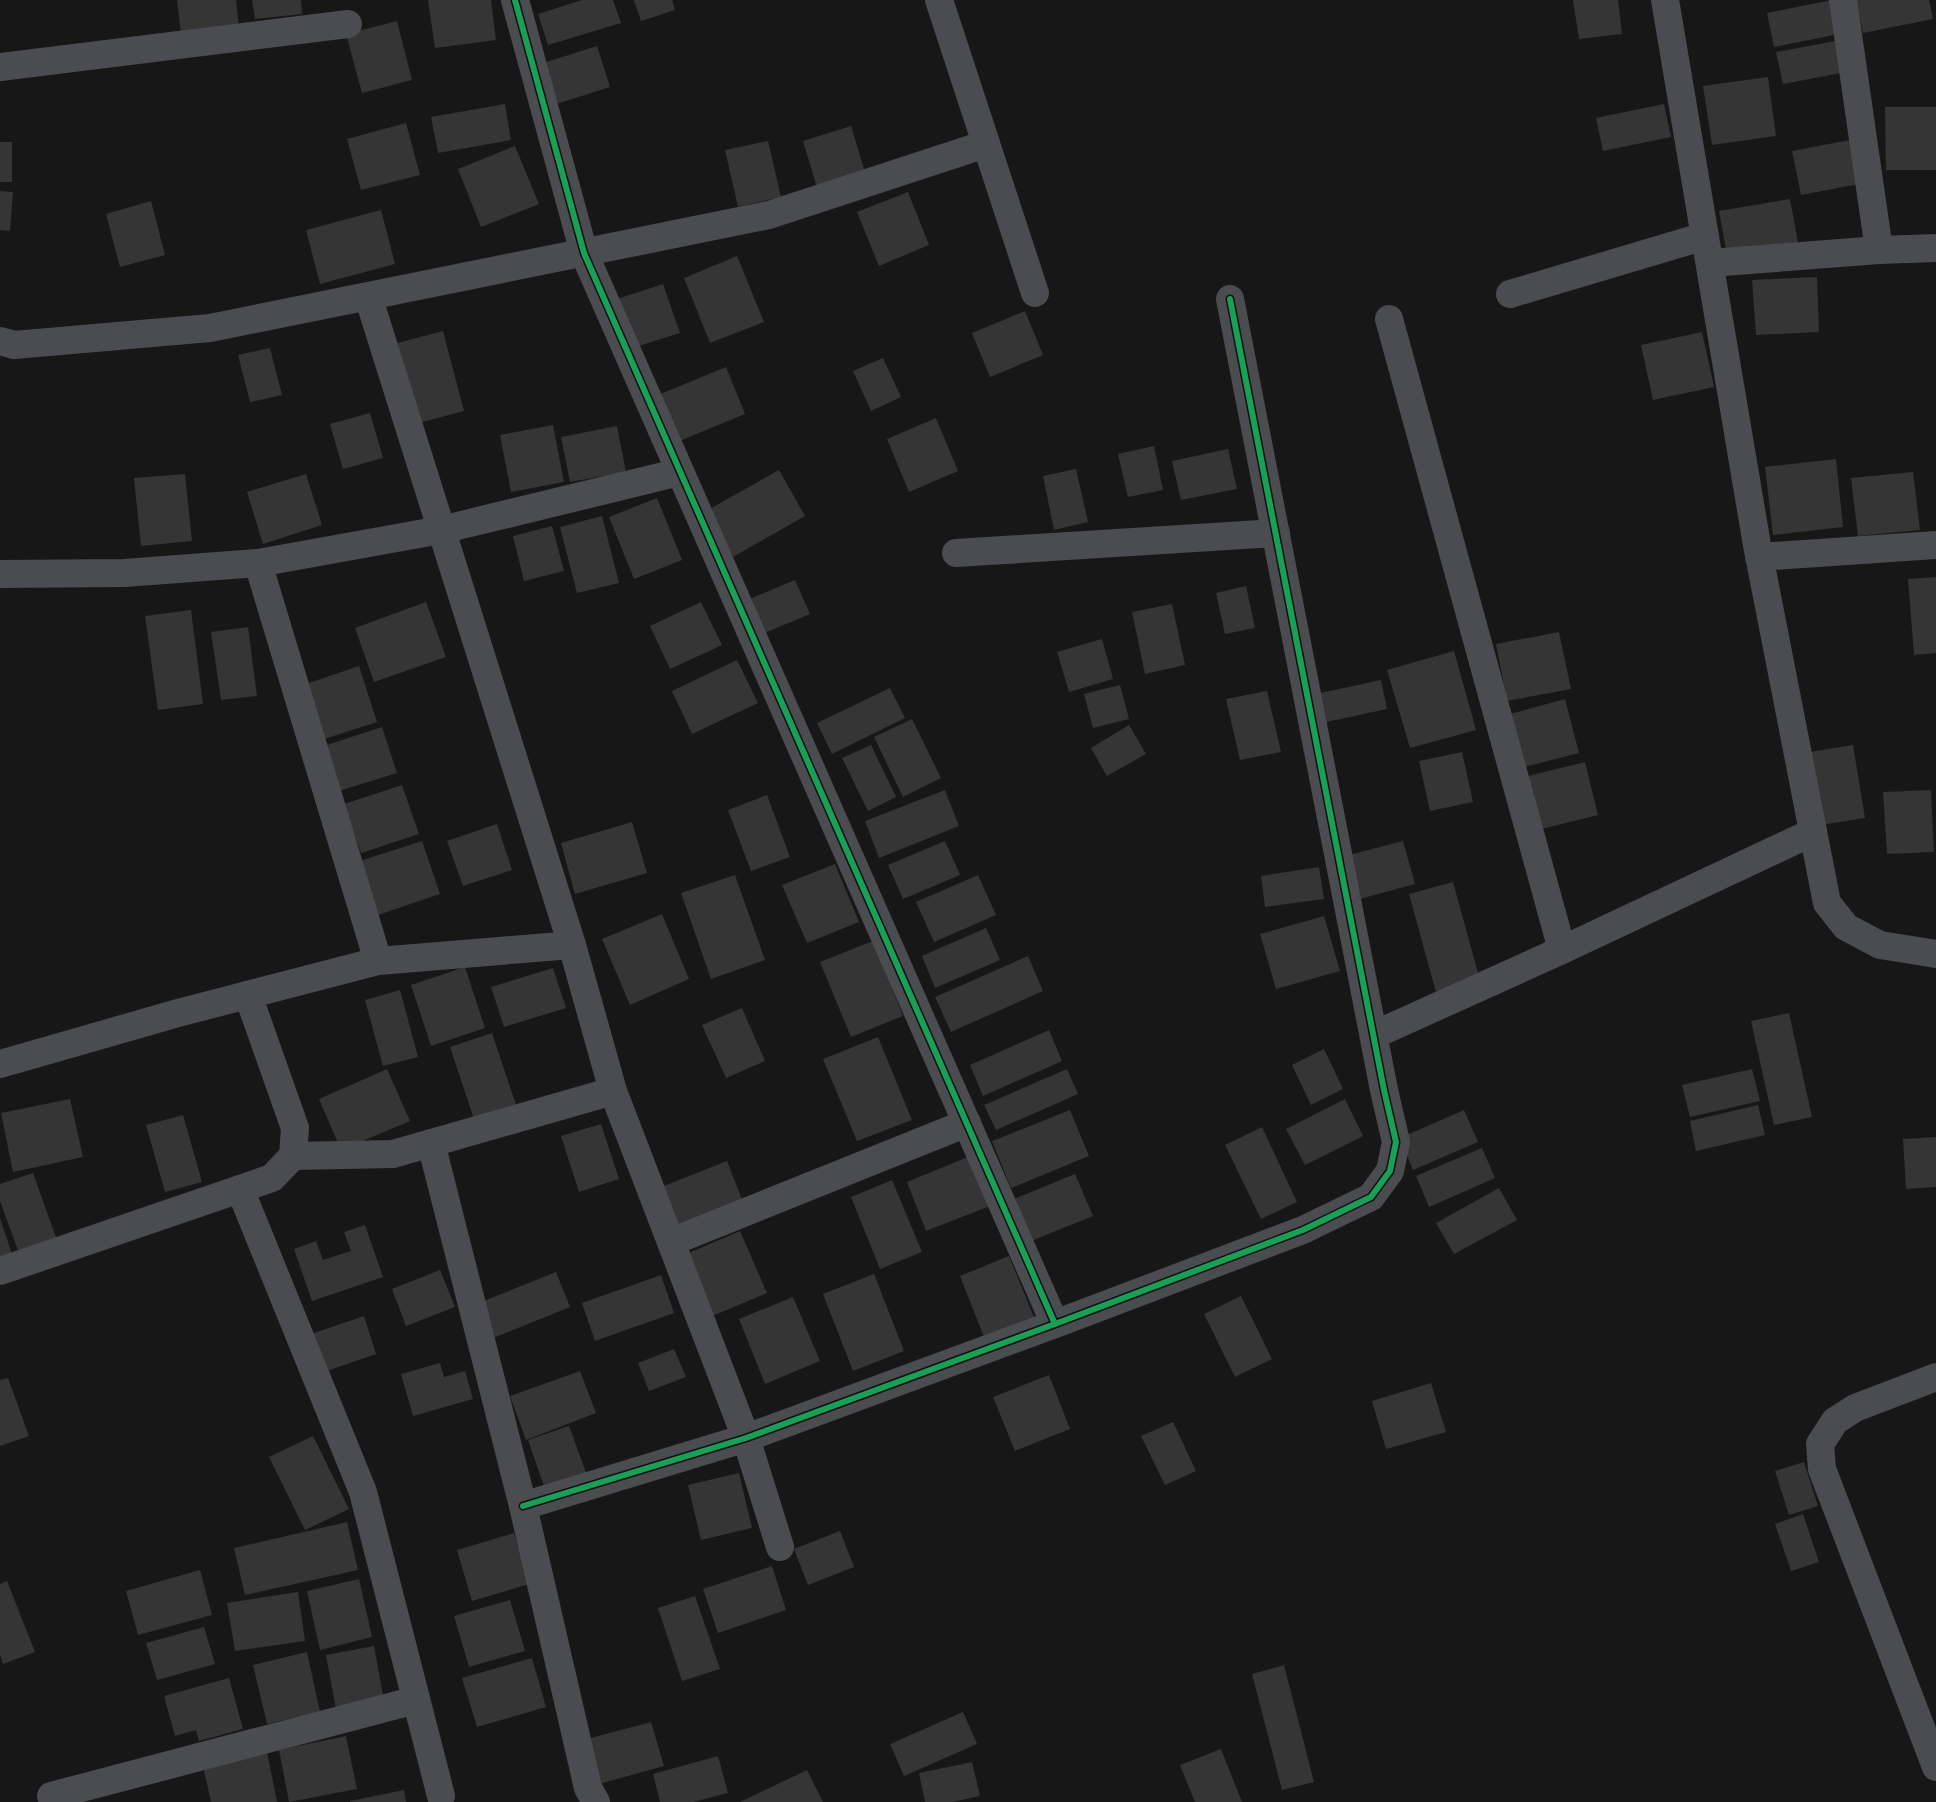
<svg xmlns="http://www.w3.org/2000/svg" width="1936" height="1802" font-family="'IBM Plex Sans',sans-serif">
<rect width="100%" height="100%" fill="#171717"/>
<g fill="#353536">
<path d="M177 0H236L239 28 181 34Z"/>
<path d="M252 0H301L302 14 255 19Z"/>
<path d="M428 0H491L496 40 435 48Z"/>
<path d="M582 0H613L621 23 548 45 538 14Z"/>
<path d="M634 0H672L675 10 641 21Z"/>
<path d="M1573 0H1618L1622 34 1579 39Z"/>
<path d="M1832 0 1839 34 1774 47 1767 13Z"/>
<path d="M1856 0H1929L1933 19 1863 33Z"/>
<path d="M397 21 412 80 362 93 346 34Z"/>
<path d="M1835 41 1841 73 1783 84 1776 52Z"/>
<path d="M597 46 610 87 553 105 540 64Z"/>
<path d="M1768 77 1776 136 1712 145 1703 86Z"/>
<path d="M505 104 511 140 438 153 431 117Z"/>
<path d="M1664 104 1671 137 1603 151 1596 118Z"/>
<path d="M1885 107H1936V170H1886Z"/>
<path d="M406 123 420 175 361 190 347 139Z"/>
<path d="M851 126 867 179 819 194 803 141Z"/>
<path d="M1850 140 1859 184 1801 195 1792 151Z"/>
<path d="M768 141 781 197 738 207 725 150Z"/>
<rect x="0" y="142" width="12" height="40"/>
<path d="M515 146 539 204 481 227 458 169Z"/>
<path d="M0 191 13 192 10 231 0 230Z"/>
<path d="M908 192 929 245 879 266 857 212Z"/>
<path d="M1790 199 1799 248 1728 260 1719 211Z"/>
<path d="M151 201 165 255 120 267 106 214Z"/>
<path d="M381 210 395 264 320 284 306 230Z"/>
<path d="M737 256 764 322 710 343 684 278Z"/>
<path d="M1817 277 1819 332 1756 335 1752 280Z"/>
<path d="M663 284 680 333 629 349 614 300Z"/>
<path d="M1025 311 1043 355 990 377 972 333Z"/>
<path d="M443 331 464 411 411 425 390 345Z"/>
<path d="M1702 332 1714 387 1653 400 1641 345Z"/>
<path d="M270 348 282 395 250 402 238 355Z"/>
<path d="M883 358 901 397 871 411 853 371Z"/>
<path d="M726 367 745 414 672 444 653 397Z"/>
<path d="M370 413 383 458 343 469 330 424Z"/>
<path d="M936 418 958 471 909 492 887 439Z"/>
<path d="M553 425 564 482 511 492 500 435Z"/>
<path d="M617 426 626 472 570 482 561 437Z"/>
<path d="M1154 446 1163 490 1128 497 1118 454Z"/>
<path d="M1228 449 1237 489 1181 500 1172 461Z"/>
<path d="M1836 459 1843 527 1773 535 1765 467Z"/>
<path d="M1076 469 1088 522 1054 530 1043 476Z"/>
<path d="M779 470 805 516 733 557 706 511Z"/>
<path d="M1913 472 1920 530 1858 536 1851 478Z"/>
<path d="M185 474 192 541 141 546 134 478Z"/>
<path d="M306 474 322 525 263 544 247 492Z"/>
<path d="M657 498 682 560 634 579 609 517Z"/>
<path d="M602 516 619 583 577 593 560 527Z"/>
<path d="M552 526 564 571 524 581 513 536Z"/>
<path d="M1936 577V653L1914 655 1908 579Z"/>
<path d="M795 580 810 614 762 634 747 600Z"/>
<path d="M1246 586 1255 628 1225 634 1216 593Z"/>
<path d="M426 602 446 657 374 682 355 628Z"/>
<path d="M701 602 722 645 670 669 650 626Z"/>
<path d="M1172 604 1185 665 1145 674 1132 612Z"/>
<path d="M191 610 203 704 158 710 145 616Z"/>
<path d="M248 627 257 696 221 700 211 632Z"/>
<path d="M1559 632 1571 689 1507 701 1496 644Z"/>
<path d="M1102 639 1113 679 1069 692 1057 652Z"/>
<path d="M1454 651 1476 730 1410 748 1387 670Z"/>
<path d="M737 660 758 703 692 734 672 691Z"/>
<path d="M359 666 377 722 321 740 303 685Z"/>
<path d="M1381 680 1387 709 1317 724 1311 695Z"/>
<path d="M1120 685 1129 719 1093 728 1084 694Z"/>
<path d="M890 688 905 718 832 754 817 723Z"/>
<path d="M1267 691 1281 752 1240 760 1226 699Z"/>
<path d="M1565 699 1579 753 1524 767 1510 714Z"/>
<path d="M912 719 941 778 903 797 874 737Z"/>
<path d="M1129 725 1146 754 1107 776 1091 748Z"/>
<path d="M382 727 397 773 339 791 324 746Z"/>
<path d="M871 745 896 797 868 811 842 758Z"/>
<path d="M1853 745 1865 818 1821 825 1809 752Z"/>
<path d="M1462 752 1473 802 1430 811 1419 761Z"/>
<path d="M1585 762 1598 815 1537 830 1524 777Z"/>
<path d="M402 785 419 834 361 853 344 804Z"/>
<path d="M945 790 959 826 879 858 865 821Z"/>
<path d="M1931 790 1934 852 1887 854 1883 792Z"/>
<path d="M767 795 790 857 751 871 728 810Z"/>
<path d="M632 822 647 873 575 894 561 843Z"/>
<path d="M497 824 512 870 463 886 447 841Z"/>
<path d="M422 841 440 894 378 915 360 861Z"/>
<path d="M945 841 960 875 903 899 888 865Z"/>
<path d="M1403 841 1415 884 1360 899 1349 855Z"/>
<path d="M835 864 859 922 807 943 782 885Z"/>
<path d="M1319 867 1324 899 1265 907 1261 876Z"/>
<path d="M735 875 765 960 711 979 681 893Z"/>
<path d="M978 875 996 915 934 942 916 902Z"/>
<path d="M1453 882 1481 984 1437 996 1409 894Z"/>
<path d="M662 914 689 979 630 1005 602 939Z"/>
<path d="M1324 916 1340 971 1276 989 1260 934Z"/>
<path d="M986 928 1000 960 935 988 922 956Z"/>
<path d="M873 941 903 1016 851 1037 820 962Z"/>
<path d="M1028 956 1043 991 951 1032 935 997Z"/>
<path d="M465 967 485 1028 431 1046 411 985Z"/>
<path d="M553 968 566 1008 504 1027 491 987Z"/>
<path d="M400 990 418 1057 383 1066 365 1000Z"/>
<path d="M742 1008 765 1061 726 1078 702 1025Z"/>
<path d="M1789 1013 1812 1117 1774 1125 1751 1021Z"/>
<path d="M1049 1030 1062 1061 983 1096 970 1065Z"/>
<path d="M492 1033 516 1105 474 1119 450 1047Z"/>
<path d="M878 1037 912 1120 857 1141 823 1059Z"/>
<path d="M1324 1049 1343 1089 1311 1105 1292 1065Z"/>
<path d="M387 1069 410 1121 341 1150 319 1099Z"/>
<path d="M1067 1069 1078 1094 996 1130 984 1105Z"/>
<path d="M1752 1069 1760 1101 1690 1117 1682 1085Z"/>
<path d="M70 1099 83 1157 13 1172 1 1113Z"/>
<path d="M1345 1099 1363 1136 1305 1165 1286 1129Z"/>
<path d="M1758 1105 1765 1135 1696 1151 1690 1121Z"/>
<path d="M1070 1110 1089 1156 1011 1188 992 1141Z"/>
<path d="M1464 1110 1478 1142 1413 1170 1400 1138Z"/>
<path d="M183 1115 202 1182 165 1192 146 1125Z"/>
<path d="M601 1124 619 1179 579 1192 561 1136Z"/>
<path d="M1262 1127 1297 1202 1261 1219 1225 1145Z"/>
<path d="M1936 1137V1187L1906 1189 1903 1139Z"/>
<path d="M1482 1148 1495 1178 1429 1207 1416 1176Z"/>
<path d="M970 1156 990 1206 926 1231 907 1182Z"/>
<path d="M727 1161 743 1202 680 1227 664 1186Z"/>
<path d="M33 1173 58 1243 20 1256 0 1201V1184Z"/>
<path d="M1075 1174 1093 1216 1031 1241 1014 1199Z"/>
<path d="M892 1180 922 1252 880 1269 851 1197Z"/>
<path d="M1499 1188 1517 1220 1454 1254 1436 1223Z"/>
<path d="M0 1218 13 1257 0 1261Z"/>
<path d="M365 1225 383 1277 312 1301 294 1249 316 1241 323 1260 351 1251 344 1232Z"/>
<path d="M740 1231 767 1293 710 1317 684 1255Z"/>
<path d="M1009 1256 1038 1327 988 1347 960 1276Z"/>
<path d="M440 1270 455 1307 406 1326 392 1289Z"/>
<path d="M556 1272 570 1307 488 1340 474 1305Z"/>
<path d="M874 1274 904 1351 853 1371 823 1294Z"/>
<path d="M661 1275 674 1313 595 1341 582 1303Z"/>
<path d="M1241 1296 1272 1359 1235 1377 1204 1314Z"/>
<path d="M793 1297 820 1361 765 1384 739 1319Z"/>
<path d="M364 1316 376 1354 324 1372 311 1334Z"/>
<path d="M674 1349 686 1377 649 1391 638 1363Z"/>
<path d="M440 1363 444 1377 465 1371 473 1399 413 1416 401 1374Z"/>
<path d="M580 1371 596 1413 526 1440 510 1396Z"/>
<path d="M1049 1375 1070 1429 1015 1451 993 1397Z"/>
<path d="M8 1378 29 1436 0 1446V1380Z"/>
<path d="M1431 1383 1446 1432 1386 1449 1372 1401Z"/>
<path d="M1173 1422 1196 1471 1165 1485 1141 1436Z"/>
<path d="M569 1426 588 1478 546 1492 528 1440Z"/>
<path d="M313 1436 349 1509 305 1530 269 1457Z"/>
<path d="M1804 1462 1818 1506 1789 1515 1775 1471Z"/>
<path d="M739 1473 752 1528 701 1540 688 1485Z"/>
<path d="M1803 1514 1819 1562 1791 1571 1775 1524Z"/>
<path d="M347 1522 358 1570 245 1595 234 1548Z"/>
<path d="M840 1531 854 1567 808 1585 794 1549Z"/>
<path d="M514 1533 529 1584 472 1601 457 1550Z"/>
<path d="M772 1566 786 1610 718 1633 703 1589Z"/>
<path d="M200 1570 212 1615 138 1635 126 1591Z"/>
<path d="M359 1579 372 1637 320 1650 307 1591Z"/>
<path d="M7 1581 35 1652 3 1664 0 1655V1584Z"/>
<path d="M298 1592 305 1641 235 1651 227 1603Z"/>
<path d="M695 1596 720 1669 682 1681 658 1608Z"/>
<path d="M510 1600 525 1651 469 1667 454 1616Z"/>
<path d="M204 1627 215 1664 157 1680 146 1643Z"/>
<path d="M374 1646 385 1706 337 1715 326 1655Z"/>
<path d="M307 1652 320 1712 267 1724 253 1665Z"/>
<path d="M532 1658 546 1707 477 1727 462 1678Z"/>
<path d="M1284 1665 1314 1782 1282 1790 1252 1674Z"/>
<path d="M229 1678 243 1729 199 1741 196 1730 175 1736 164 1696Z"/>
<path d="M963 1712 977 1744 904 1776 890 1744Z"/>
<path d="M651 1722 664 1766 599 1784 587 1739Z"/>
<path d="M346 1736 357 1789 289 1802 279 1750Z"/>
<path d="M1221 1749 1242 1802H1195L1180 1765Z"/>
<path d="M267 1752 277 1802H211L203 1766Z"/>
<path d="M718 1756 728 1793 693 1802H660L653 1774Z"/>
<path d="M972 1762 980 1796 953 1802H925L919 1773Z"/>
<path d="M807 1770 823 1802H740Z"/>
<path d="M404 1790 406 1802H350V1801Z"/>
</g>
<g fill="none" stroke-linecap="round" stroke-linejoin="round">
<g stroke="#4b4c50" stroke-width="28">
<path d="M515 0 584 253 1055 1324"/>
<path d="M939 0 1035 293"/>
<path d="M1665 0 1757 545 1827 903 1846 927 1880 945 1936 954"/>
<path d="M1843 0 1879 250"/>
<path d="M0 67 348 24"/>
<path d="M1710 263 1879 250 1936 248"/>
<path d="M1510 294 1705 236"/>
<path d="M368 296 572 945 613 1091 746 1438 780 1547"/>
<path d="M1389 319 1562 950"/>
<path d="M0 341 14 345 210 328 769 215 986 144"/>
<path d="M956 553 1276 533"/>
<path d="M1759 557 1936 545"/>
<path d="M258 563 378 961"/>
<path d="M0 574 124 573 258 563 441 530 680 472"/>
<path d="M1374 1035 1562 950 1813 832"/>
<path d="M0 1064 178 1013 378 961 572 945"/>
<path d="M431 1143 523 1506 588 1788 596 1802"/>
<path d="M293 1156 393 1154 613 1091"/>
<path d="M240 1189 363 1492 441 1796"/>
<path d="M671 1242 967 1123"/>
<path d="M0 1271 272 1178 293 1156 295 1128 248 995"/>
<path d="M1936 1377 1855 1408 1835 1421 1820 1444 1822 1469 1936 1767"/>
<path d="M523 1506 746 1438 1055 1324 1303 1230 1371 1197 1390 1171 1396 1142 1384 1090 1230 299"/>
<path d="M51 1796 416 1700"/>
</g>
<defs>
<g id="cycleway">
<path d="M515 0 584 253 1055 1324"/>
<path d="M523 1506 746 1438 1055 1324 1303 1230 1371 1197 1390 1171 1396 1142 1384 1090 1230 299"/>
</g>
</defs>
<use href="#cycleway" stroke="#111113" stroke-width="9"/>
<use href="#cycleway" stroke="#1a9f57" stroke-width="6"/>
</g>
</svg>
